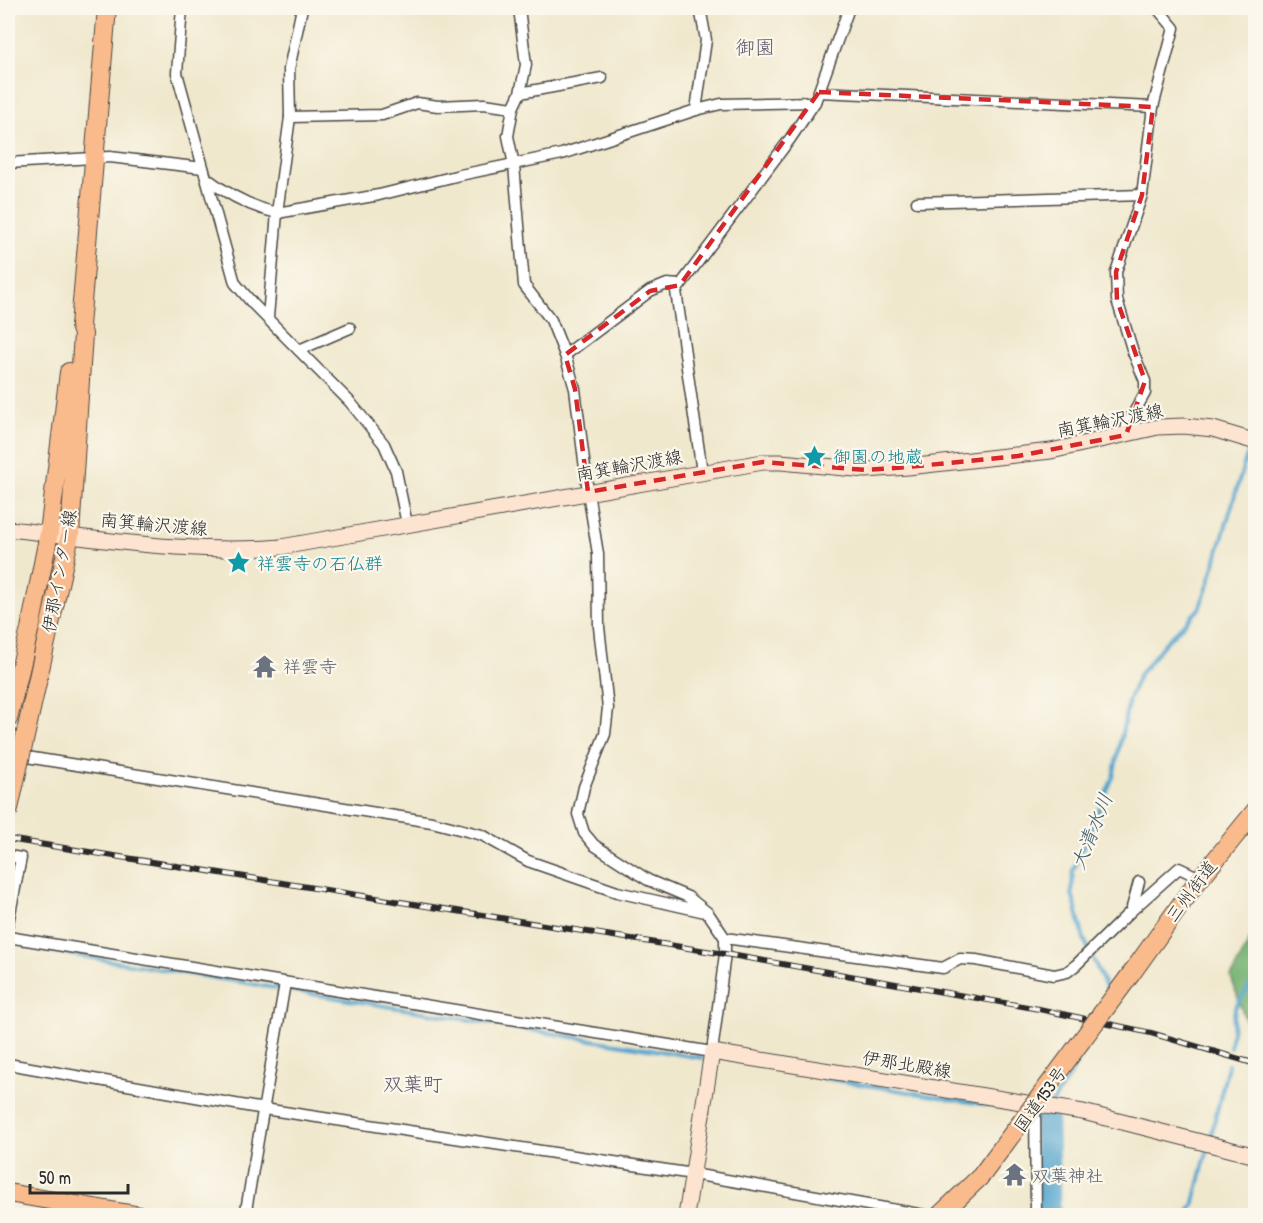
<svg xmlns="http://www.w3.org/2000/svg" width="1263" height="1223" font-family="'Patrick Hand','Klee One',sans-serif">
<rect width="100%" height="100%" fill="#fbf7ec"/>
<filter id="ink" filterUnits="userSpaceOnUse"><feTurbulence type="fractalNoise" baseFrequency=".0167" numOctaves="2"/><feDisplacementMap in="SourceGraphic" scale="12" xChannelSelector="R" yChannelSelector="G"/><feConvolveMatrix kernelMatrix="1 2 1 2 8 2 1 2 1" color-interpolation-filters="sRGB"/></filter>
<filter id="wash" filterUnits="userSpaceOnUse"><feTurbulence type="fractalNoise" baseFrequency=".008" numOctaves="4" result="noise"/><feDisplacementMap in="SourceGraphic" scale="24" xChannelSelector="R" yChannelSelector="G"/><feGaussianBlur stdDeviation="1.35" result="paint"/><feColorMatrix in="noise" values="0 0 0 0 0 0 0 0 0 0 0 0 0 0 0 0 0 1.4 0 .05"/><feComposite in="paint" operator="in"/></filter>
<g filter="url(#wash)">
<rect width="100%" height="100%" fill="#f0e8cd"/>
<path fill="#77b374" stroke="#516f50" stroke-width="1.5" d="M1255 929V1049L1231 977Z"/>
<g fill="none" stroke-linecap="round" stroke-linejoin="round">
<g stroke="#52a4cd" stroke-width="4">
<path d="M44 950 702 1058"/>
<path d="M1109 994 1084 939 1072 893 1073 871 1113 777 1129 699 1139 675 1165 643 1199 609 1209 583 1247 454"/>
<path d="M1230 1047 1235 1008 1256 976"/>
<path d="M823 1078 1000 1107"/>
<path d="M1053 1102 1084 1052"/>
<path d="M1210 1140 1228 1065"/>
<path d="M1186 1216 1193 1206 1208 1147"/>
</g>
<path stroke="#52a4cd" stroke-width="24" d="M1046 1115 1049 1216"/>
</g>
</g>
<g filter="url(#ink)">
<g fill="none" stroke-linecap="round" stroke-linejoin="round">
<defs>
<g id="minor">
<path d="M182 8 177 73 235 283 253 304 350 402 384 444 396 471 407 524"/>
<path d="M819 92 1153 107"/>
<path d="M520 93 602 78"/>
<path d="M696 110 706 40 700 8"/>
<path d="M290 117 382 115 417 103 438 106 484 104 513 108"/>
<path d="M8 163 110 157 203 168"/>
<path d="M206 178C227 194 251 207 277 213L379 195 460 175 562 154 696 110 721 104 815 102"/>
<path d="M917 202 1142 195"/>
<path d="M268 317 277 213 290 117 289 69 302 8"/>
<path d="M299 350 350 328"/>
<path d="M565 355 650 291 667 284 680 285"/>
<path d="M1126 435 1127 425 1145 393V381L1133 352 1117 300 1116 272 1142 195 1153 107 1174 28 1157 8"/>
<path d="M702 472 676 291 790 139 815 102 849 8"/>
<path d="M8 754 432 822 482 835 528 861 617 892 705 912"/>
<path d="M8 856 21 858 8 923"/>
<path d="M1131 911 1179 868 1200 878"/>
<path d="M8 937 712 1052 725 954V938L708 913 688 897 648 880 594 845 584 833 578 814 584 787 605 734 608 708 599 627 598 554 588 492 575 389 565 355 551 320 524 285 514 165 508 136 513 108 520 93 526 65 519 8"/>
<path d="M725 938 943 968 960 959 976 960 1054 975 1067 972 1076 965 1131 911 1139 882"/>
<path d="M8 1064 264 1109 693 1174 930 1216"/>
<path d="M1035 1105 1036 1216"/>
<path d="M245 1216 285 983"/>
</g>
<g id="secondary">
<path d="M8 529C98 538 190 555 281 547L763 462H781L866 470 908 467 1051 451 1158 427 1184 426 1213 429 1256 442"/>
<path d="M686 1216 712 1052 1083 1112 1256 1156"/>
</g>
<g id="primary">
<path d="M48 633 70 535 83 334 80 326 107 8"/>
<path d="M8 719 30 629 49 533 69 372"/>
</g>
<g id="trunk">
<path d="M1131 974 1194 886 1256 810"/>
<path d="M8 1193 141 1216"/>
</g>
</defs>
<use href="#minor" stroke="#494743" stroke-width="13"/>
<use href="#secondary" stroke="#494743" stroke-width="17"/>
<use href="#primary" stroke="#494743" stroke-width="20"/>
<use href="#trunk" stroke="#494743" stroke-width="20"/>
<use href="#minor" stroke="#fff" stroke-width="10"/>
<use href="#secondary" stroke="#fde4d1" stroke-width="15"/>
<use href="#primary" stroke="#fabb8c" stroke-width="18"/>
<use href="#trunk" stroke="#fabb8c" stroke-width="18"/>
<defs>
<path id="rail" d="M8 839 725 954 1039 1009 1151 1033 1256 1064"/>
</defs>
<use href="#rail" stroke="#2b2b2b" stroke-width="6"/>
<use href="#rail" stroke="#fbf7ec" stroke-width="4" stroke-dasharray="11" stroke-linecap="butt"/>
<defs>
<path id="primary-bridge" d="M8 813 48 633"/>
<path id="trunk-bridge" d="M939 1216 981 1176 1131 974"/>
</defs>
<use href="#primary-bridge" stroke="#494743" stroke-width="20" stroke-linecap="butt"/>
<use href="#trunk-bridge" stroke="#494743" stroke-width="20" stroke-linecap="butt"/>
<use href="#primary-bridge" stroke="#fabb8c" stroke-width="18"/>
<use href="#trunk-bridge" stroke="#fabb8c" stroke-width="18"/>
</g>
</g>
<path fill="none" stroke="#d62828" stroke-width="4.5" stroke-dasharray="12 8" stroke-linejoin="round" d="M819 92 1153 107 1142 195 1116 272 1117 300 1145 381 1126 435 1018 456 908 467 866 470 763 462 588 492 575 389 565 355 650 291 680 285Z"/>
<defs>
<symbol id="sight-bare" viewBox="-9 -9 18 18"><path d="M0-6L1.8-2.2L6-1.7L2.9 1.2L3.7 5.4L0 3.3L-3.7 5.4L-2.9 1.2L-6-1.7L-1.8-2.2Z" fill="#0f9aa8" stroke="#fbf7ec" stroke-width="2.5" paint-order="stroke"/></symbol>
<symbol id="temple-bare" viewBox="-9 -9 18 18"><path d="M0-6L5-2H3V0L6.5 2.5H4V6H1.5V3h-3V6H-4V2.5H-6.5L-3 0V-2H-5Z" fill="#6b7280" stroke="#fbf7ec" stroke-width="2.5" paint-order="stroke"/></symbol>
</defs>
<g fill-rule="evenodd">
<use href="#sight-bare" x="798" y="440" width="33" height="33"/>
<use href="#sight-bare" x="222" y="546" width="33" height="33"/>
<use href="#temple-bare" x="248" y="650" width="33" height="33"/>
<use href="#temple-bare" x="998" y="1158" width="33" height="33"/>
</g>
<g text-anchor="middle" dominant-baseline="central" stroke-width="4.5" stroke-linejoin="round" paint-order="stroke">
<g font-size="18" fill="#2b2b2b" stroke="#fbf7ec">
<text transform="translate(1110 420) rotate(-11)">南箕輪沢渡線</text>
<text transform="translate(629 465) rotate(-10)">南箕輪沢渡線</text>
<text transform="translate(154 524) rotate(5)">南箕輪沢渡線</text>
<text transform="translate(59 571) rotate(-80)">伊那インター線</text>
<text transform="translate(1191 891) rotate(-53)">三州街道</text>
<text transform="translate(907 1064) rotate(9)">伊那北殿線</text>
<text transform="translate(1040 1099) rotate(-54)">国道153号</text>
</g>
<g font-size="18" fill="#0d838f" stroke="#fbf7ec" text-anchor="start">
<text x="833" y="456">御園の地蔵</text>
<text x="257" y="563">祥雲寺の石仏群</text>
</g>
<g font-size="18" fill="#5b616d" stroke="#fbf7ec" text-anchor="start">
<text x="283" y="666">祥雲寺</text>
<text x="1032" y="1175">双葉神社</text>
</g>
<g font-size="20" fill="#5a5566" stroke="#fbf7ec">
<text x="755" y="46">御園</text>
<text x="413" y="1083">双葉町</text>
</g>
<g font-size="20" font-style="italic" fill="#3b5b6c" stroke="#fbf7ec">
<text transform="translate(1091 831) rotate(-68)">大清水川</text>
</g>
</g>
<rect width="1263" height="1223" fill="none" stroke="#fbf7ec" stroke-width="30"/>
<path d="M30 1184v9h98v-9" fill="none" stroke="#2b2b2b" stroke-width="3"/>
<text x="39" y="1184" font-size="18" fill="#2b2b2b" stroke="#fbf7ec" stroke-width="4.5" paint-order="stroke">50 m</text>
</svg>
